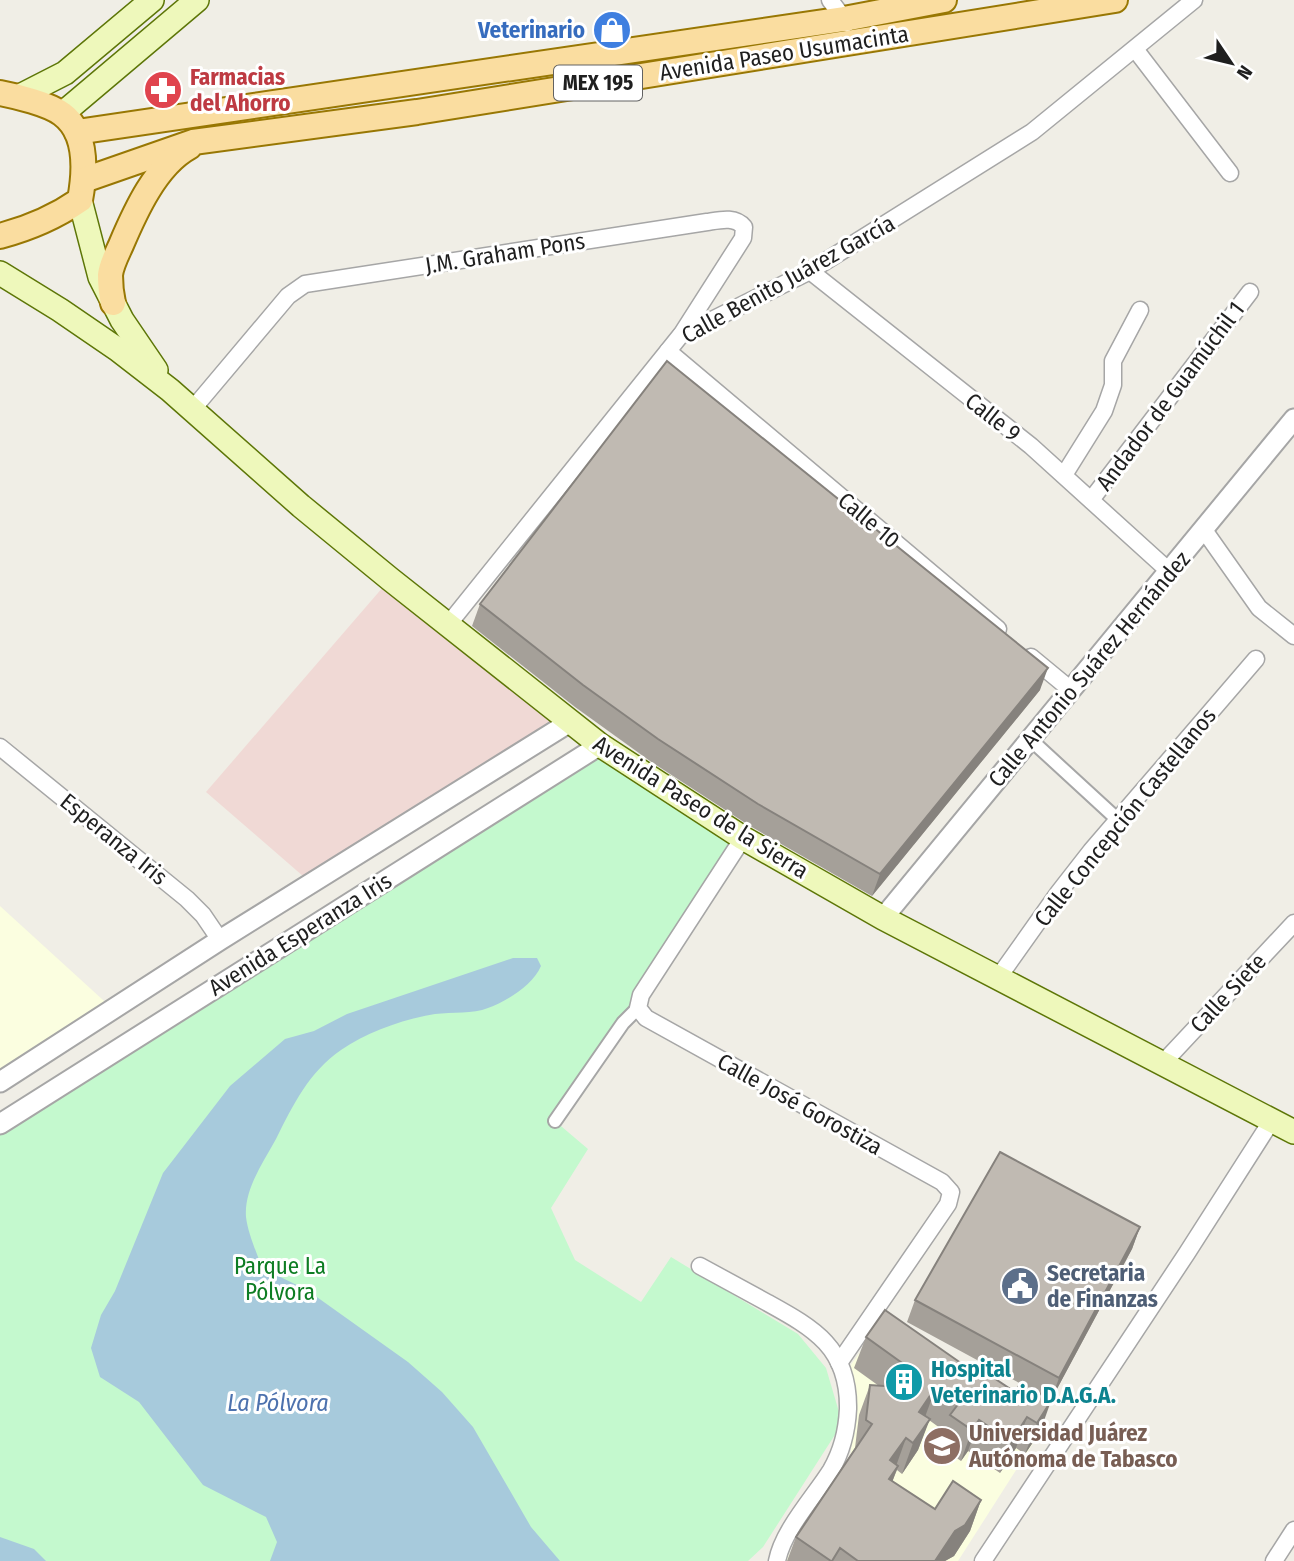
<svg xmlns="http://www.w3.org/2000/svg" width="1294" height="1561" font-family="'Fira Sans Condensed',sans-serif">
<rect width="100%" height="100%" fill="#f0eee6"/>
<path fill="#f0d9d5" d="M390 579 570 722 311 883 206 792Z"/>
<g fill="#fbfee0">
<path d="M0 906 114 1010 0 1082Z"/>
<path d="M873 1334 1041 1431 958 1561H785L850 1458 856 1409 850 1366Z"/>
</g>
<path fill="#c4f9ce" d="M600 745 743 838 555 1121 588 1149 551 1208 575 1260 641 1302 671 1257 798 1334 826 1368 839 1412 838 1430 763 1547 748 1561H0V1124Z"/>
<g fill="#a7cadc">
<path d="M513 958H537L541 966C533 985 507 1001 488 1008 473 1014 452 1012 435 1014 404 1019 367 1032 341 1050 309 1072 293 1105 276 1139 263 1163 244 1189 246 1217 248 1234 257 1253 262 1268L307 1290 408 1362 442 1392 473 1427 531 1527 560 1561H270L277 1542 266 1517 203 1485 139 1402 100 1377 91 1348 101 1315 115 1291 163 1173 230 1086 285 1039 314 1031 347 1014Z"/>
<path d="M0 1537 34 1549 46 1561H0Z"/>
</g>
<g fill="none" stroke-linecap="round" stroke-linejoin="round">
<defs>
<g id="pedestrian">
<path d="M1031 740 1117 819"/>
<path d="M555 1121 623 1023 638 1008"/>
</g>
<g id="minor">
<path d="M830 0 847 23"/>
<path d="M1135 49 1230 173"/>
<path d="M810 271 1031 446 1170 572"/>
<path d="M668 351 998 629"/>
<path d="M192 410 288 296 305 284 707 222C720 220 735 216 744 227L743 238 681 335"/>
<path d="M1064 475 1104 411 1113 385V361L1140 310"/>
<path d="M1091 500 1250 292"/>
<path d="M1204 530 1259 608 1294 636"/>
<path d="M447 626 680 336 810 271 1032 132 1194 0"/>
<path d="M1031 657 1071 690"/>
<path d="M0 747 187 899 203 915 220 940"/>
<path d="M743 838 641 995 638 1008 646 1018 942 1182 951 1192 948 1204 839 1363"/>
<path d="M998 978 1059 892 1091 851 1256 659"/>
<path d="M1162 1064 1294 923"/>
<path d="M700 1266C722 1278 744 1290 766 1302 813 1328 849 1347 848 1409 847 1430 842 1451 831 1470 814 1497 783 1530 777 1561"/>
<path d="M983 1561 1187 1253 1272 1120"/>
<path d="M1274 1561 1294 1530"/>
</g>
<g id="tertiary">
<path d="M883 918 1294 419"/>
<path d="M0 1082 220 940 570 722"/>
<path d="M0 1124 600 745"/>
</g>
<g id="secondary">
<path d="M20 96 65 73 152 0"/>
<path d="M62 114 197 0"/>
<path d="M80 200 100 277 122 320 156 370"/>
<path d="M0 273 60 310 117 349 170 390 301 506 390 579 600 745 743 838 883 918 1294 1132"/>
</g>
<g id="primary">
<path d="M0 93C16 96 49 104 62 114 88 133 85 173 80 200 54 218 30 228 0 236"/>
<path d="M77 132 844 19 944 0"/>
<path d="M84 180 193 142 417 112 1115 0"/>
<path d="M113 303C111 294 110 284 110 275 111 265 117 254 121 245 135 212 156 165 189 147"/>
</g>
</defs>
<use href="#pedestrian" stroke="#a6a6a6" stroke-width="16"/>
<use href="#minor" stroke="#a6a6a6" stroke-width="19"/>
<use href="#tertiary" stroke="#a6a6a6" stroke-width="23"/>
<use href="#secondary" stroke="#5d7607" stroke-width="26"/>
<use href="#primary" stroke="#987703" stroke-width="28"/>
<use href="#pedestrian" stroke="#fff" stroke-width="12"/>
<use href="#minor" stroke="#fff" stroke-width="16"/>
<use href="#tertiary" stroke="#fff" stroke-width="19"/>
<use href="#secondary" stroke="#eef8bb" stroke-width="23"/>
<use href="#primary" stroke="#fadda0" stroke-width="24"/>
</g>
<g fill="#a5a099">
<path d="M480 604 1040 690 872 896 750 826 650 761 575 707 472 626Z"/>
<path d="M1140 1227 1132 1249 1051 1400 1044 1396 1040 1432 1025 1454 1016 1448 1000 1473 968 1451 961 1461 939 1446 944 1431 929 1420 918 1450 902 1474 897 1470 892 1482 935 1509 981 1500 970 1531 954 1556 945 1561H787L796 1537 855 1448 859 1415 870 1385 879 1386 854 1368 866 1337 978 1375 1015 1392 1034 1394 1036 1392 907 1322 915 1300Z"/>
</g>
<g fill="#86827d">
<path d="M1048 668 1040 690 872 896 880 874Z"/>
<path d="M1140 1227 1132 1249 1051 1400 1059 1378Z"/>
<path d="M936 1387 925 1417 919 1412Z"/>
<path d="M1051 1401 1040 1432 1025 1454 1037 1423Z"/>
<path d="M1027 1417 1016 1448 1000 1473 1011 1442Z"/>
<path d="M930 1419 918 1450 902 1474 913 1443Z"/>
<path d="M979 1420 968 1451 961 1461 972 1430Z"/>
<path d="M906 1438 895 1469 890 1460Z"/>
<path d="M898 1466 887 1496 889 1479Z"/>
<path d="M981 1500 970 1531 954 1556 945 1561H935L955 1531Z"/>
</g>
<g fill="#c0bab2" stroke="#86827d" stroke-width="2">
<path d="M667 361 1048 668 880 874 758 804 658 739 583 685 480 604Z"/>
<path d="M1000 1152 1140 1227 1059 1378 915 1300Z"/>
<path d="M885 1310 978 1375 982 1370 1015 1392 1020 1384 1034 1394 1036 1391 1051 1401 1037 1423 1027 1417 1011 1442 979 1420 972 1430 950 1415 959 1403 936 1387 919 1412 930 1419 913 1443 906 1438 890 1460 898 1466 889 1479 935 1509 953 1481 981 1500 965 1525 955 1531 935 1561H858L840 1548 832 1561H831L796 1537 872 1424 866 1420 870 1385 884 1386 916 1373 866 1337Z"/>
</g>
<defs>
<symbol id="shop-disc" viewBox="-11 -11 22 22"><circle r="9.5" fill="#3f7fe0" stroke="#fff"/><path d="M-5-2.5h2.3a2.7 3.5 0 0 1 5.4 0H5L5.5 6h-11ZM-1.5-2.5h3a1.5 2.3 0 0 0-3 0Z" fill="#fff"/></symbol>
<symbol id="pharmacy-disc" viewBox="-11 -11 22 22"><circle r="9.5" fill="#e0444e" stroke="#fff"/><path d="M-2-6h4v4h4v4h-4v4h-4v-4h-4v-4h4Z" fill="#fff"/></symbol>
<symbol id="civic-disc" viewBox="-11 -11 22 22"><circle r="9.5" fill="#5c6f8a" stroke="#fff"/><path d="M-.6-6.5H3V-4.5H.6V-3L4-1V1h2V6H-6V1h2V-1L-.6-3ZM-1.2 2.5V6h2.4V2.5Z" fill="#fff"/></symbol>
<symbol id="building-disc" viewBox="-11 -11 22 22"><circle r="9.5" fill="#0f9aa8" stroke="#fff"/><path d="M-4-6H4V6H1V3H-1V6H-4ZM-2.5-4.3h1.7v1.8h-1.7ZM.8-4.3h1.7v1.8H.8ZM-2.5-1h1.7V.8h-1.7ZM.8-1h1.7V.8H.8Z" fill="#fff"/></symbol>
<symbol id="university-disc" viewBox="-11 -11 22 22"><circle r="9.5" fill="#8d6e63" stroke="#fff"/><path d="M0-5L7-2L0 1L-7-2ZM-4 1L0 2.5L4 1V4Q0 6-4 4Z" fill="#fff"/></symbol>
</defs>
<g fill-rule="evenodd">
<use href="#shop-disc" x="590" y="8" width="44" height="44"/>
<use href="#pharmacy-disc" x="141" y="68" width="44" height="44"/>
<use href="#civic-disc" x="998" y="1264" width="44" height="44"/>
<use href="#building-disc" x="882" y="1360" width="44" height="44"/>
<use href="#university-disc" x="920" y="1424" width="44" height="44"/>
</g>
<g text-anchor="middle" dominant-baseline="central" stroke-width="6" stroke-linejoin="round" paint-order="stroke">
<rect fill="#fff" stroke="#626262" stroke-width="2" x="554" y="65.5" width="88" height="35" rx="5"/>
<g font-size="21" font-weight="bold" fill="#1f1f1f">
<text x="598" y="83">MEX 195</text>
</g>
<g font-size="23" font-weight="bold" fill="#366cbe" stroke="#fff" text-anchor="end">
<text x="585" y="30">Veterinario</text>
</g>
<g font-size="23" fill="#1f1f1f" stroke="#fff">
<text transform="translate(784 53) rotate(-9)">Avenida Paseo Usumacinta</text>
<text transform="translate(505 253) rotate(-9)">J.M. Graham Pons</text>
<text transform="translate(788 279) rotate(-29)">Calle Benito Juárez García</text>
<text transform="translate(1170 396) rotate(-53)">Andador de Guamúchil 1</text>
<text transform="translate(993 417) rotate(38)">Calle 9</text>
<text transform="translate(869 520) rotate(40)">Calle 10</text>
<text transform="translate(1089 669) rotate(-50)">Calle Antonio Suárez Hernández</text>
<text transform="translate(701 807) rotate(32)">Avenida Paseo de la Sierra</text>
<text transform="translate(1125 817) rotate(-51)">Calle Concepción Castellanos</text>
<text transform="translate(114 839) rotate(39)">Esperanza Iris</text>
<text transform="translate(300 934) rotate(-32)">Avenida Esperanza Iris</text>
<text transform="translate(1228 993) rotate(-47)">Calle Siete</text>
<text transform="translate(800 1104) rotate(29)">Calle José Gorostiza</text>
</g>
<g font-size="23" font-weight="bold" fill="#be3a42" stroke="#fff" text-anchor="start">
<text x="190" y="77">Farmacias<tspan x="190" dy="26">del Ahorro</tspan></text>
</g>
<g font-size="23" fill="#0e7d23" stroke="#fff">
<text x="280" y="1266">Parque La<tspan x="280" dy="26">Pólvora</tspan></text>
</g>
<g font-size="23" font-weight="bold" fill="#4e5e75" stroke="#fff" text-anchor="start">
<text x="1047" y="1273">Secretaria<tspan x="1047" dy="26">de Finanzas</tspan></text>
</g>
<g font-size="23" font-weight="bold" fill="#0d838f" stroke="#fff" text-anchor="start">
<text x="931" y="1369">Hospital<tspan x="931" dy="26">Veterinario D.A.G.A.</tspan></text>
</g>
<g font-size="23" font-weight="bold" fill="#785e54" stroke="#fff" text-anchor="start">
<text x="969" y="1433">Universidad Juárez<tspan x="969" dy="26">Autónoma de Tabasco</tspan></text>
</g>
<g font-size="24" font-style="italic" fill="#4d72ae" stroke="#fff">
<text x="278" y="1403">La Pólvora</text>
</g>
</g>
<g transform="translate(1231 63) rotate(125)" stroke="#ffffff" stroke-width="5" paint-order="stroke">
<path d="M0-5L12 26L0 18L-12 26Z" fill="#1f1f1f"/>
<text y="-10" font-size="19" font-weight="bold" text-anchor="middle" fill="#1f1f1f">N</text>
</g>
</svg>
